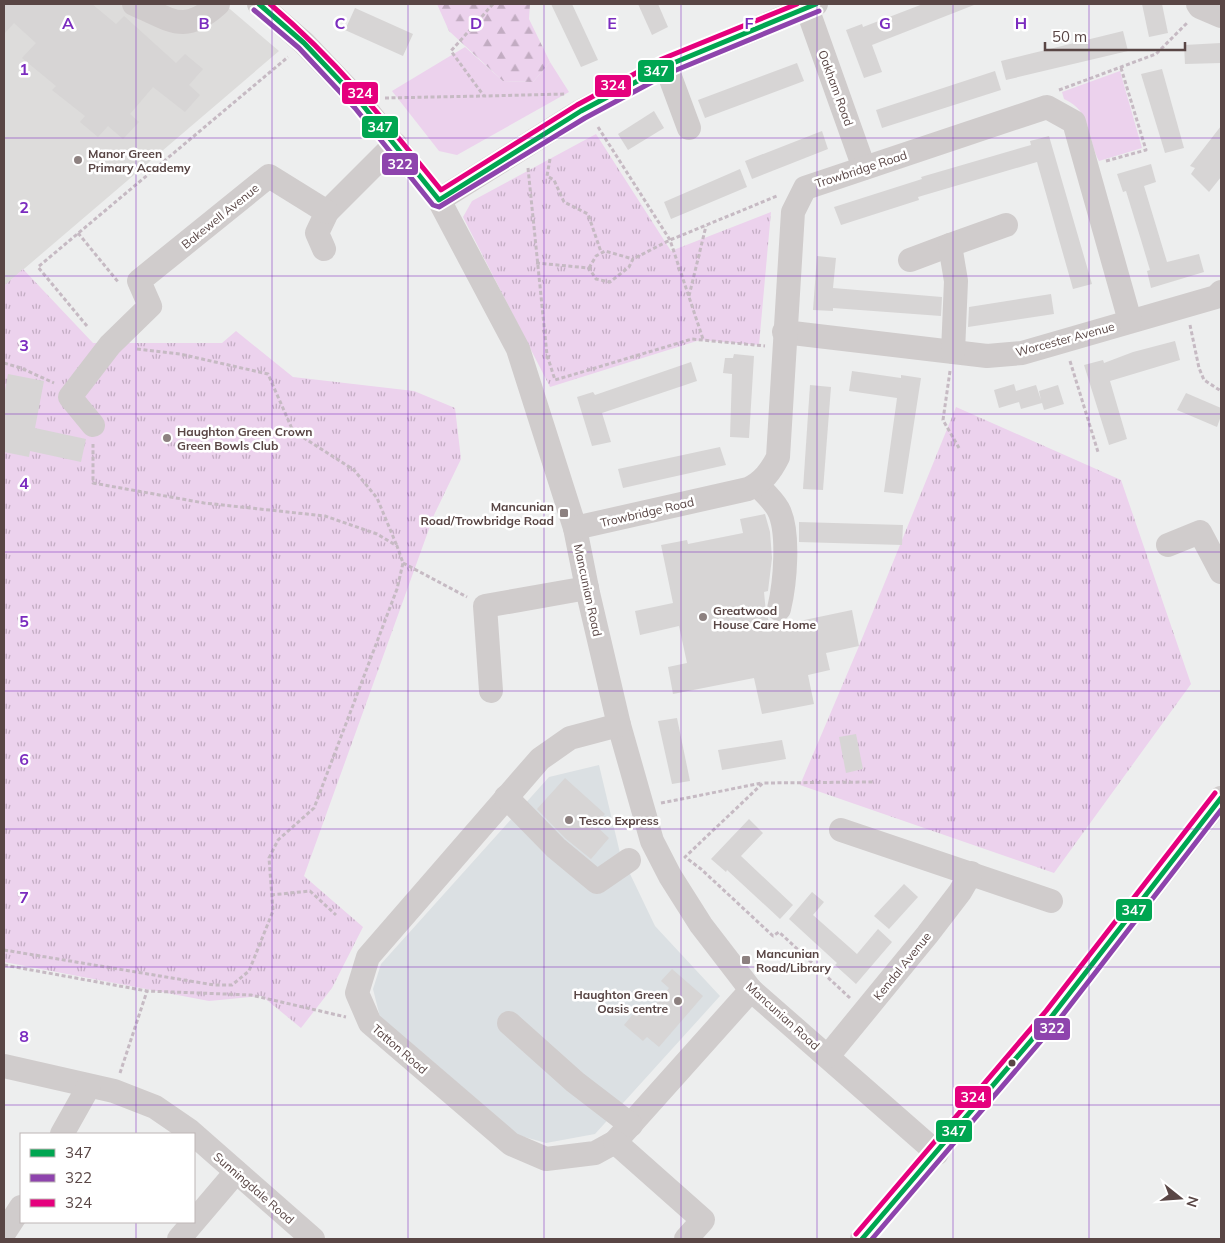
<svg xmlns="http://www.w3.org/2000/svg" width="1225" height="1243" font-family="Mulish,sans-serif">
<defs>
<pattern id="forest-firs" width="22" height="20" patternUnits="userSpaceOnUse" patternTransform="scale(1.25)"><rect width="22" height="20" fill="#ecd2ed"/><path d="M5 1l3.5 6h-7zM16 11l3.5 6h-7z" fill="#c2acc2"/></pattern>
<pattern id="park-tufts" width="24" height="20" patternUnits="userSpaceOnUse" patternTransform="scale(1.25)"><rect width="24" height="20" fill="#ecd2ed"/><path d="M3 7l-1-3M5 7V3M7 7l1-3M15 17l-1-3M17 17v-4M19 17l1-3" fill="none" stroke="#c2acc2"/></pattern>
</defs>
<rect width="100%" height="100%" fill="#edeeee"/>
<path fill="#dbe0e3" d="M599 765 620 853 655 926 720 996 595 1134 546 1143 510 1133 381 1021 373 989 381 964 549 777Z"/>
<path fill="#dddcdb" d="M4 4H224L279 51 4 286Z"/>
<g fill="#ecd2ed">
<path d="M465 47 503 81 533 82 550 62 569 92 457 155 439 151 392 91Z"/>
<path d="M1120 71 1142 148 1099 161C1087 138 1092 111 1064 99L1062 92Z"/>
</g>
<path fill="url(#forest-firs)" d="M437 4H530L529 19 550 62 533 82 503 81 449 31Z"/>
<g fill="url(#park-tufts)">
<path d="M596 134 671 251 771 212 759 345 700 340 550 387 463 217 472 201Z"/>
<path d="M23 269 93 343H222L236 331 293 377 414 391 455 408 461 459 434 515 304 876 363 927 332 988 301 1028 262 996 209 1001 4 962V286Z"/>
<path d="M956 407 1121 480 1191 684 1054 873 800 785 859 646Z"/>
</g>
<g fill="#d7d5d5">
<path d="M4 4H92L116 24 124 16 176 63 185 54 203 69 189 85 200 95 185 112 153 87 130 114 139 122 123 139 108 126 98 137 80 122 85 116 52 90 56 86 22 58 36 43 14 23 4 34Z"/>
<path d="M551 4H572L598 60 581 67Z"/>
<path d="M638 4H658L668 27 652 35Z"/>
<path d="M923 4 974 5 872 45 882 72 864 78 846 30 862 24 863 27Z"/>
<path d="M1142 4H1162L1168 33 1149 37Z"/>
<path d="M355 8 413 34 403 56 345 30Z"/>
<path d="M1123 31 1128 51 1006 80 1001 61Z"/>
<path d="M1221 43V63L1185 64 1184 45Z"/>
<path d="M797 63 804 81 705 118 698 100Z"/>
<path d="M1162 69 1184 148 1165 153 1141 74Z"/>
<path d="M995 71 1001 90 882 128 876 110Z"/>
<path d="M654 111 664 128 628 150 618 134Z"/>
<path d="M1221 126V177L1209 192 1191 174 1195 168 1190 166Z"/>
<path d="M822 131 828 149 752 179 745 161Z"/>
<path d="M1049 136 1092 284 1073 289 1037 162 918 197 919 200 841 225 834 207 922 179 921 177 1031 145 1030 141Z"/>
<path d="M1151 164 1156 182 1144 186 1167 262 1199 254 1204 272 1151 288 1147 271 1150 270 1141 240 1126 191 1123 192 1117 174Z"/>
<path d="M740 169 747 187 671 219 664 202Z"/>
<path d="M817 256 836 258 833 288 942 297 941 316 833 308V311L813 310Z"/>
<path d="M1051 294 1054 314 968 327 969 307Z"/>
<path d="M1175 341 1180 360 1110 381 1127 439 1109 445 1084 365 1103 360 1104 363 1133 352Z"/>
<path d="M734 354 754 356 749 438 730 437 732 374 723 373 725 358H733Z"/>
<path d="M691 362 697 381 602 413 611 442 592 446 577 397 593 392 595 395Z"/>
<path d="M852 371 901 378V375L921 378 903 494 884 492 897 398 849 391Z"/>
<path d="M8 374 44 381 35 428 86 439 81 462 30 451 29 457 4 452V396Z"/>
<path d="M1014 384 1016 391 1036 385 1041 400 1039 391 1058 385 1064 404 1044 410 1042 403 1021 409 1019 402 999 408 994 390Z"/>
<path d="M810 385 831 387 823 490 803 489Z"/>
<path d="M1186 393 1221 408V416L1217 427 1177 410Z"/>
<path d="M720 447 726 465 623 488 618 469Z"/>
<path d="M765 514 770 532 772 558 768 591 764 592 766 613 771 627 852 610 859 646 826 653 830 670 808 675 814 704 762 714 754 678 673 694 668 667 687 663 679 626 640 635 635 611 673 603 661 545 687 540 688 544 743 533 740 519Z"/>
<path d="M799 522 903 525 902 545 799 542Z"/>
<path d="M677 718 690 781 672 784 658 721Z"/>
<path d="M856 734 863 769 846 773 839 737Z"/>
<path d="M782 740 786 759 722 770 718 750Z"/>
<path d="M565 778 605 814 595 825 609 838 591 859 565 838 537 809Z"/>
<path d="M749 819 763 833 741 856 793 905 780 919 727 870 726 872 711 859Z"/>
<path d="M904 884 918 897 889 929 874 916Z"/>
<path d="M812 892 824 902 813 915 857 954 878 929 892 942 856 984 835 965 837 963 789 919Z"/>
<path d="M672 969 703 996 659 1047 647 1037 643 1041 624 1025 639 1007 648 1014 669 988 661 981Z"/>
</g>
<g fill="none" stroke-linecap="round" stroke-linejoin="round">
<g stroke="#c6bac3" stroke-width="3" stroke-dasharray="4 2.5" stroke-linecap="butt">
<path d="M493 4 451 51 484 96 566 94"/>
<path d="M1059 90 1156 54 1188 22"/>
<path d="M385 98 483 96"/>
<path d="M598 127 670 240 703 339"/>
<path d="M550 159 547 176 554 180 564 202 588 214 601 252"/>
<path d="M1106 161 1146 150 1121 68"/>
<path d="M528 168 547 355 555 380 692 339 765 346"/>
<path d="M78 233 119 283"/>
<path d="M536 263 589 268 596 279 610 282 629 267 633 259 670 240 777 196"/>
<path d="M589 268 596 256 605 251 633 259"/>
<path d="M689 296 706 226"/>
<path d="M1190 325 1199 368 1204 380 1221 391"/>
<path d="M87 326 38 267 288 57"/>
<path d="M137 349 180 354 268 374 293 431 354 470 377 498 397 546"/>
<path d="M1070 361 1098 452"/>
<path d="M4 363 21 368 54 383"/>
<path d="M950 371 943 420 959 448"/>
<path d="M403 563 467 597"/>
<path d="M661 803 762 783"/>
<path d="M271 895 310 891 336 915"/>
<path d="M4 950 214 985H232L249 971 273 911 269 858 278 840 314 808 397 589 403 563 397 546 377 534 325 516 204 503 93 483V444"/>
<path d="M4 965 147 991 251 995 346 1017"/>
<path d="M850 998 779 932 773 936 701 869 685 857 763 783 873 782"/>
<path d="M120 1073 147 991"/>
</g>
<g stroke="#d0cccc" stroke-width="24">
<path d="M134 4C172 20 184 35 218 4"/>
<path d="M259 4 304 43 361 103 439 200 518 349 575 528 588 593 619 725 652 841 670 876 701 925 751 990 937 1153"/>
<path d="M1198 4 1200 7 1221 16"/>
<path d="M807 8 864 168"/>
<path d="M666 66 689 128"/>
<path d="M439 200 581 111 666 66 816 4"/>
<path d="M324 249 317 233 327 212 395 144"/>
<path d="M910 260 950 245"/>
<path d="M784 332 987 356 1022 353 1216 297 1221 292"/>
<path d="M953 352 956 281 950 245 1006 225"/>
<path d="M93 425 70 397 110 345 150 306 139 281 269 176 327 212"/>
<path d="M757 485C764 492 773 500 778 509 790 531 785 584 779 609"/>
<path d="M575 528 748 489C763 482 771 471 778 457L793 212 805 188 1047 107 1074 122 1130 321"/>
<path d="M1168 545 1200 532 1221 572"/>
<path d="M491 691 485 606 587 588"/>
<path d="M619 725 570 738 540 759 368 957 357 993 370 1023 511 1144 546 1159 595 1153 615 1142 751 990"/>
<path d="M506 797 556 848 597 882 629 860"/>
<path d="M841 830 1051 901"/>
<path d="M509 1023 575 1082 631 1125"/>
<path d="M828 1056 927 935 960 892 971 873"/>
<path d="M4 1066 114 1091 155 1107 190 1131 313 1239"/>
<path d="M62 1134 89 1086"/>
<path d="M615 1142 703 1220 686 1239"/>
<path d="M4 1233 21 1207"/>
<path d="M179 1239 236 1172"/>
<path d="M862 1239 1052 1016 1221 798"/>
</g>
<defs>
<g id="bus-1">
<path d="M259 4 304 43 361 103 439 200 581 111 666 66 816 4"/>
<path d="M862 1239 1052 1016 1221 798"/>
</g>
<g id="bus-2">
<path d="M254 10 299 48 355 108 433 205 439 207 585 118 669 73 819 11"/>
<path d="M872 1239 1058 1021 1221 810"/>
</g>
<g id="bus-3">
<path d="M270 4C337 61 386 122 441 190L577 105 662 59 797 4"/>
<path d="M856 1234 1046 1011 1215 793"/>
</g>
</defs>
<use href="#bus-1" stroke="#fff" stroke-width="9"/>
<use href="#bus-2" stroke="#fff" stroke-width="9"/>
<use href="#bus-3" stroke="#fff" stroke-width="9"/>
<use href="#bus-1" stroke="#00a651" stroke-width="5"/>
<use href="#bus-2" stroke="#8e44ad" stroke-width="5"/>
<use href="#bus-3" stroke="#e5007d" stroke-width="5"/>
</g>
<path fill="none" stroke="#7b2cbf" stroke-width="1" stroke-opacity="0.55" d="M136 4V1134M272 4V1239M408 4V1239M544 4V1239M681 4V1239M817 4V1239M953 4V1239M1089 4V1239M4 138H1221M4 276H1221M4 414H1221M4 552H1221M4 691H1221M4 829H1221M4 967H1221M4 1105H1221M136 1222V1239"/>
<g fill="#8d8180" stroke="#fff" stroke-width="2">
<circle cx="78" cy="160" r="5"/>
<circle cx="167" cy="438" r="5"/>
<rect x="559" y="508" width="10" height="10" rx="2.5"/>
<circle cx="703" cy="617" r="5"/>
<circle cx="569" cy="820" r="5"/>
<rect x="741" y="955" width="10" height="10" rx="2.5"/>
<circle cx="678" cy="1001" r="5"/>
</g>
<circle fill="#594645" stroke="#fff" stroke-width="2" cx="1012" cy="1063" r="4.5"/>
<g text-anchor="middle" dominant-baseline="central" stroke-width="5" stroke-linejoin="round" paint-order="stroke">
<g font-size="12" fill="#594645" stroke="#fff">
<text transform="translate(836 88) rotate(70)">Oakham Road</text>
<text transform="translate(861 169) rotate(-18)">Trowbridge Road</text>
<text transform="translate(220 216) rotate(-39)">Bakewell Avenue</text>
<text transform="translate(1065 339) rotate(-15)">Worcester Avenue</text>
<text transform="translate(647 512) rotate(-13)">Trowbridge Road</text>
<text transform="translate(588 590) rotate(78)">Mancunian Road</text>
<text transform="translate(902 966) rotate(-51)">Kendal Avenue</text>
<text transform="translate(783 1016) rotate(42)">Mancunian Road</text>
<text transform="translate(400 1049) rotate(41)">Tatton Road</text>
<text transform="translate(254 1188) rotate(41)">Sunningdale Road</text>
</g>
<g font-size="12" font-weight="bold" fill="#594645" stroke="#fff" text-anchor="start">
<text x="88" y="153">Manor Green<tspan x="88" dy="14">Primary Academy</tspan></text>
<text x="177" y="431">Haughton Green Crown<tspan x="177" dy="14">Green Bowls Club</tspan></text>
<text x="554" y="506" text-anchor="end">Mancunian<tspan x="554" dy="14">Road/Trowbridge Road</tspan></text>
<text x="713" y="610">Greatwood<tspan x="713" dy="14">House Care Home</tspan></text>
<text x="579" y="820">Tesco Express</text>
<text x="756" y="953">Mancunian<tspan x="756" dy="14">Road/Library</tspan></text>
<text x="668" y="994" text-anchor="end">Haughton Green<tspan x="668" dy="14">Oasis centre</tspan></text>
</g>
</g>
<g font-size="16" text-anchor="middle" font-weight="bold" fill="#7b2cbf" stroke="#fff" stroke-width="5" stroke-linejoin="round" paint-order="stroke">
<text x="68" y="29">A</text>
<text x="204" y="29">B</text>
<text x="340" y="29">C</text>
<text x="476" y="29">D</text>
<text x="612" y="29">E</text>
<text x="749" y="29">F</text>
<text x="885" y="29">G</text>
<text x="1021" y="29">H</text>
<text x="24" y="75">1</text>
<text x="24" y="213">2</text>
<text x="24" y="351">3</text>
<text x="24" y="489">4</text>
<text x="24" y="627">5</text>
<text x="24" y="765">6</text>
<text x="24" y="903">7</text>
<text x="24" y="1042">8</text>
</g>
<g stroke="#fff" stroke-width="2">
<rect x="637" y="59" width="38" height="24" rx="5" fill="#00a651"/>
<rect x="594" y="74" width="38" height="24" rx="5" fill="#e5007d"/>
<rect x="341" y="81" width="38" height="24" rx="5" fill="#e5007d"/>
<rect x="361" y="115" width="38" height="24" rx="5" fill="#00a651"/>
<rect x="381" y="152" width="38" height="24" rx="5" fill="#8e44ad"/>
<rect x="1115" y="898" width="38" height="24" rx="5" fill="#00a651"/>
<rect x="1033" y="1017" width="38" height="24" rx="5" fill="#8e44ad"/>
<rect x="954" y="1085" width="38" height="24" rx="5" fill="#e5007d"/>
<rect x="935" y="1119" width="38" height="24" rx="5" fill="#00a651"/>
</g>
<g font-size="14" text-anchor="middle" font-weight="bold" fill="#fff">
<text x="656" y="76">347</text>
<text x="613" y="90">324</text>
<text x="360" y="98">324</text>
<text x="380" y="132">347</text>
<text x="400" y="169">322</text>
<text x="1134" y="915">347</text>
<text x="1052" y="1033">322</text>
<text x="973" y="1102">324</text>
<text x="954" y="1136">347</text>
</g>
<rect width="1225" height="1243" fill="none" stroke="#594645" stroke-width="10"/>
<rect x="20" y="1133" width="175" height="90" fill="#ffffff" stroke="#bdb5b5"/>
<rect x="30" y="1149" width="25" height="8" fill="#00a651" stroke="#bdb5b5"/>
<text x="65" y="1158" font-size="15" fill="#594645">347</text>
<rect x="30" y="1174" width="25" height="8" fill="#8e44ad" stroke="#bdb5b5"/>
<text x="65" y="1183" font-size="15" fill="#594645">322</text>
<rect x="30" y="1199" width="25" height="8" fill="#e5007d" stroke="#bdb5b5"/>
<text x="65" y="1208" font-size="15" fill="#594645">324</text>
<g transform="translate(1180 1198) rotate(107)" stroke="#ffffff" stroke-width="4" paint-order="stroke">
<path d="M0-4L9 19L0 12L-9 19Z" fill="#594645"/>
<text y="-8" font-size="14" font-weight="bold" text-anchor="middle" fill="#594645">N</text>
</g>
<path d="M1045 42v8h140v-8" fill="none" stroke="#594645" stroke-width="2.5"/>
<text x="1052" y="42" font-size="15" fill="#594645" stroke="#ffffff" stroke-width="4" paint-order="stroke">50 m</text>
</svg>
